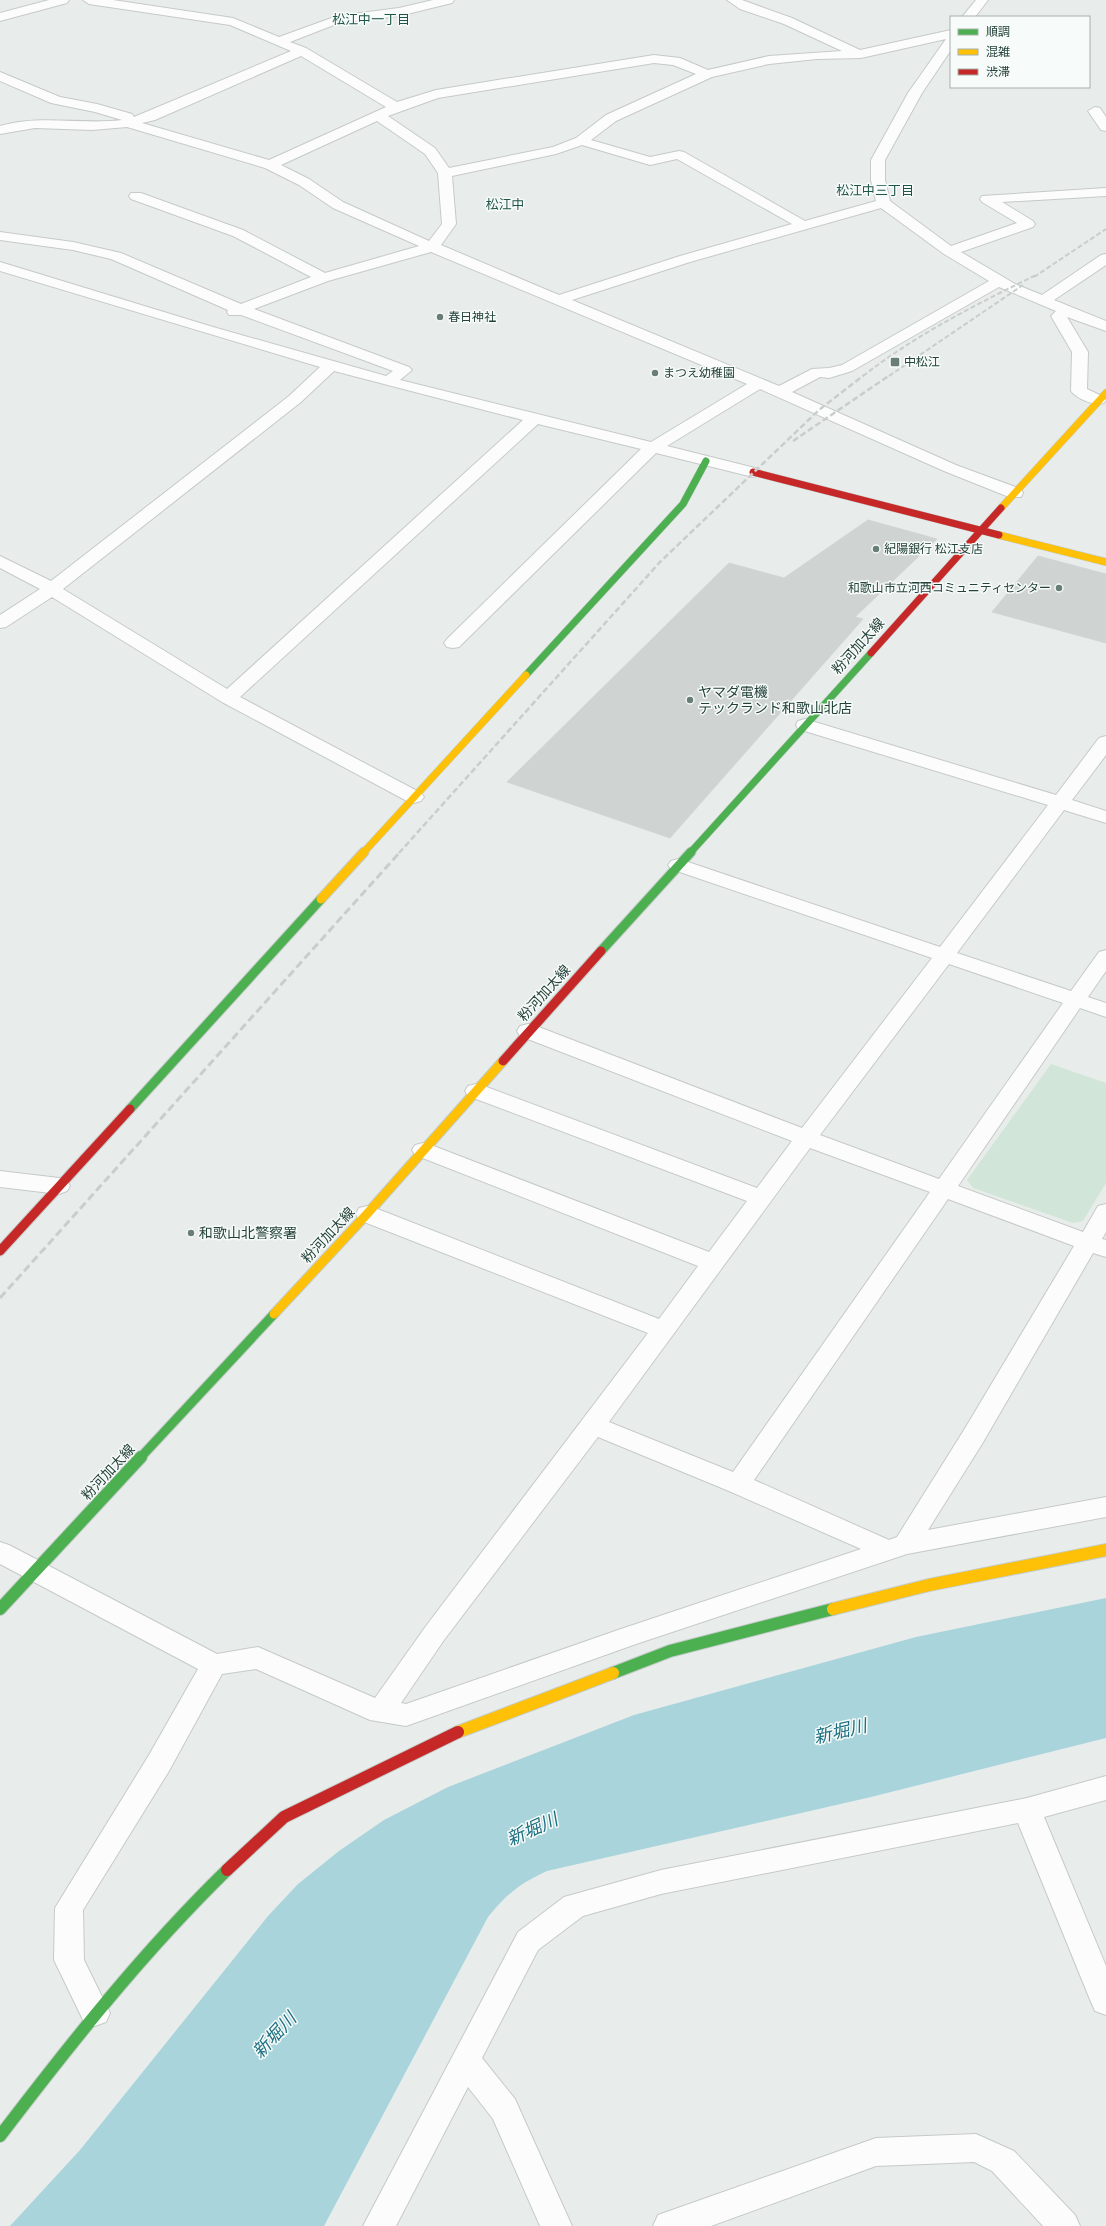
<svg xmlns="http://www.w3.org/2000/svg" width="1106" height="2226" font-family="Roboto,'Noto Sans JP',sans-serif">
<rect width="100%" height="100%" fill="#e8edeb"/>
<path fill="#d1e6d8" d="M1051 1064 1106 1083V1183L1083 1221 1073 1223 973 1188 967 1180Z"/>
<path fill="#a9d4db" d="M1106 1598V1738L871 1797 547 1871C519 1884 508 1893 488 1917L324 2226H10L80 2150 268 1916 298 1884 339 1851 384 1820 448 1787 634 1715 916 1637Z"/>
<g fill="#cfd4d2" stroke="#d1d6d4">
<path d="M868 520 937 539 855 617 863 619 670 838 507 782 729 563 784 578Z"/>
<path d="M1038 556 1106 574V643L992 612Z"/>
</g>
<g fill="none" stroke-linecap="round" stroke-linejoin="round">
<defs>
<g id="street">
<path d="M49 0H69L67 3 0 21V13Z"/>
<path d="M83 0H113L233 18 279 37 337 16 399 8 433 0H454L452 3 399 16 339 23 290 42 306 48 397 102 436 90 654 55 680 58 708 70 769 56 842 51 784 24 740 9 727 0H742L792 18 860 50 951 30V50L922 93 885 160V180L890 201 951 246 1017 223 982 202 980 199 982 196 1106 188V196L1002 202 1033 221 1035 224 1033 227 961 252 1015 284 1042 295 1101 255 1106 254V265L1054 300 1106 321V331L1067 317 1088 352 1087 389 1104 397 1106 400 1104 403C1094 406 1077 399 1071 391L1072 352 1051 316 1056 311 999 287 852 371 829 378 820 377 792 392 956 465 1021 489 1023 493 1021 497H1009L944 471 760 389 667 446 759 469 761 472 759 475 753 477 656 453 459 647 453 648 447 647 444 643 447 639 641 449 538 424 240 697 421 793 424 797 421 801 414 803 407 801 222 702 52 597 6 627 0 628V615L40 589 0 568V556L51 581 289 396 320 367 0 271V262L213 327 386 376 393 371 241 315H229L227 312 228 310 111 259 73 250 0 240V232L73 242 121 253 241 304 311 277 233 236 131 199 129 196 131 193H141L243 230 325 273 419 246 333 208 299 185 265 168 127 127 92 130 35 128 0 134V126C40 114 81 125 122 120L95 112 51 103 0 81V72L60 97 97 104 132 114 134 117 291 51 230 25 89 4ZM946 39 908 93 871 160V180L876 201 805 221 684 152 679 151 650 157 591 140 616 121 712 77 769 64 817 59 861 58ZM301 56 386 107 269 160 142 123 155 120ZM654 63 673 65 696 74 606 115 576 138 553 147 449 168 435 148 388 116 438 98ZM377 121 425 154 438 173 442 224 429 241 343 202 309 179 281 165ZM582 145 650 165 677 159 792 224 680 256 559 295 441 245 456 224 452 176 556 154ZM881 208 944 254 989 281 842 365 829 368 812 369 779 386 572 300 690 262ZM431 252 747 384 651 442 400 380 412 370 409 367 254 309 328 281ZM334 371 523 420 227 689 63 589 301 402Z"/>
<path d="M976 0H988L975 17H962Z"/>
<path d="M1095 107 1100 108 1106 117V131L1101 130 1088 111Z"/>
<path d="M805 719 1056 795 1099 738 1106 736V755L1072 800 1106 811V823L1064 810 957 953 1071 991 1099 952 1106 950V971L1088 997 1106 1003V1017L1080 1008 958 1186 1083 1232 1098 1206 1106 1204V1232L1102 1239 1106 1240V1257L1093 1253 982 1444 928 1530 1106 1497V1517L907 1554 636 1644 406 1726 370 1720 256 1669 222 1674 169 1771 83 1910 84 1960 110 2013 106 2022 95 2026 84 2022 54 1960 55 1908 149 1755 198 1669 0 1564V1542L9 1545 217 1654 258 1647 375 1698 426 1626 648 1333 359 1220 356 1214 359 1208 367 1206 375 1208 659 1319 698 1266 415 1155 412 1150 415 1145 423 1143 431 1145 709 1252 747 1201 468 1096 465 1091 468 1086 476 1084 484 1086 757 1188 792 1141 520 1036 517 1031 520 1026 528 1024 536 1026 802 1128 932 958 671 869 668 865 671 861 678 859 685 861 940 947 1048 805 798 729 796 725 798 721ZM949 964 1063 1003 939 1179 820 1135ZM810 1148 930 1192 733 1472 609 1422ZM948 1199 1074 1246 964 1430 897 1537 889 1540 754 1480ZM598 1437 729 1491 861 1549 618 1630 406 1704 401 1703 444 1640Z"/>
<path d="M0 1171 59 1178 67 1181 70 1186 67 1191 59 1194 0 1187Z"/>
<path d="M1106 1776V1800L1044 1817 1106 1966V2015L1095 2011 1091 2002 1018 1823 661 1894 583 1916 538 1950 482 2058 515 2099 572 2226H540L493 2119 468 2087 396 2226H363L518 1932 564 1897 661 1870 1027 1798Z"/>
<path d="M976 2134 1014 2151 1075 2215 1080 2226H1043L992 2171 974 2162 876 2166 711 2226H653L658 2215 876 2138Z"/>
</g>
<g id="fast-far2">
<path d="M526 675 683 504 706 461"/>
<path d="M690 853 871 653"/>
</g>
<g id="fast-far1">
<path d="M601 951 691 852"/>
<path d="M130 1109 321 899"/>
<path d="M140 1458 274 1314"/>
</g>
<g id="fast">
<path d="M0 1609 141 1457"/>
<path d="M613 1673 670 1651 833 1609"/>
<path d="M0 2136C71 2043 143 1952 227 1870"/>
</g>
<g id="slow-far2">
<path d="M1001 508 1106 393"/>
<path d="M999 535 1106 562"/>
<path d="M363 853 526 675"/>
</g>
<g id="slow-far1">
<path d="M321 899 364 852"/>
<path d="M274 1314 367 1214 503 1061"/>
</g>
<g id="slow">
<path d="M833 1609 929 1585 1106 1550"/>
<path d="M458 1732 613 1673"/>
</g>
<g id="jam-far2">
<path d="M753 472 999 535"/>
<path d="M871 653 1001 508"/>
</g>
<g id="jam-far1">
<path d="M503 1061 601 951"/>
<path d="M0 1251 130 1109"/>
</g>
<path id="jam" d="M227 1870 284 1817 458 1732"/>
</defs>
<use href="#street" stroke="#c5cac8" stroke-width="2"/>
<use href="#fast-far2" stroke="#c3cbc8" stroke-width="8"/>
<use href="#fast-far1" stroke="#c3cbc8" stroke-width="11"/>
<use href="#fast" stroke="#c3cbc8" stroke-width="14"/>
<use href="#slow-far2" stroke="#c3cbc8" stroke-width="8"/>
<use href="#slow-far1" stroke="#c3cbc8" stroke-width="11"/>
<use href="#slow" stroke="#c3cbc8" stroke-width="14"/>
<use href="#jam-far2" stroke="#c3cbc8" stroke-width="8"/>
<use href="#jam-far1" stroke="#c3cbc8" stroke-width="11"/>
<use href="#jam" stroke="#c3cbc8" stroke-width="14"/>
<use href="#street" fill="#fcfcfc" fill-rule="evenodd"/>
<use href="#fast-far2" stroke="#4caf50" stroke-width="7"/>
<use href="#fast-far1" stroke="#4caf50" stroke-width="9"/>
<use href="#fast" stroke="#4caf50" stroke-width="12"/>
<use href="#slow-far2" stroke="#ffc107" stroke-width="7"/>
<use href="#slow-far1" stroke="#ffc107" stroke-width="9"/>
<use href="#slow" stroke="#ffc107" stroke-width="12"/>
<use href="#jam-far2" stroke="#c62828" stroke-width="7"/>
<use href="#jam-far1" stroke="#c62828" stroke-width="9"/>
<use href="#jam" stroke="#c62828" stroke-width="12"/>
<g stroke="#c9cdcc" stroke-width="2" stroke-dasharray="5 2.5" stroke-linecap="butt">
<path d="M1034 277 1106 229"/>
<path d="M863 376C917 334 977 304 1038 274"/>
<path d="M889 376 1023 285"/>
</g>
<g stroke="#c9cdcc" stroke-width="2.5" stroke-dasharray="6 3" stroke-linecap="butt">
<path d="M793 441 890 375"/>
<path d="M399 853 660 562 819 410 864 375"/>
</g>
<path stroke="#c9cdcc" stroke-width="3" stroke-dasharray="8 4" stroke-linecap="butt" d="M0 1298 400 852"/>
</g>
<g fill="#697e78" stroke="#f7fbf9" stroke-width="1.5">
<circle cx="440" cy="317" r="4"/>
<rect x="890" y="357" width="10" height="10" rx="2"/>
<circle cx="655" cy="373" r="4"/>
<circle cx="876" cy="549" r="4"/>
<circle cx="1059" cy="588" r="4"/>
<circle cx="690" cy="700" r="4"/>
<circle cx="191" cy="1233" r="4"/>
</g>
<g text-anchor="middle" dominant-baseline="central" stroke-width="3" stroke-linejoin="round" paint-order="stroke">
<g font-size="12" fill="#24423a" stroke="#f7fbf9" text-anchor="start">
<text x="448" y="317">春日神社</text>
<text x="904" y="362">中松江</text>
<text x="663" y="373">まつえ幼稚園</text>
<text x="884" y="549">紀陽銀行 松江支店</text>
<text x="1051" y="588" text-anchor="end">和歌山市立河西コミュニティセンター</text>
</g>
<g font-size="13" fill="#1f5548" stroke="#f7fbf9">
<text x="371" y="19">松江中一丁目</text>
<text x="875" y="190">松江中三丁目</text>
</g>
<g font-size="13" fill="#1f5548" stroke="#f7fbf9">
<text x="505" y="204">松江中</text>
</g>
<g font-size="14" fill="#24423a" stroke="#f7fbf9">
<text transform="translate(858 646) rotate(-48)">粉河加太線</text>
<text transform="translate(544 993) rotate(-48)">粉河加太線</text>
<text transform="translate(328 1235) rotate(-47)">粉河加太線</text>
<text transform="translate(108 1472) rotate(-47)">粉河加太線</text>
</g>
<g font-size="14" fill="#24423a" stroke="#f7fbf9" text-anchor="start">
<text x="698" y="692">ヤマダ電機<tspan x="698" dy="16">テックランド和歌山北店</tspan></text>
<text x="199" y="1233">和歌山北警察署</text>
</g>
<g font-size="18" font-style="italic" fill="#1c6f80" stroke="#f7fbf9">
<text transform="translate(840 1731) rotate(-13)">新堀川</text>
<text transform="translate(532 1829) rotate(-24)">新堀川</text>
<text transform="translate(274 2035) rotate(-47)">新堀川</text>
</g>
</g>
<rect x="950" y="16" width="140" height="72" fill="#f7fbf9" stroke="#a3b1ad"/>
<rect x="958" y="29" width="20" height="6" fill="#4caf50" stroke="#a3b1ad"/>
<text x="986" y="36" font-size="12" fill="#24423a">順調</text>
<rect x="958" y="49" width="20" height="6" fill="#ffc107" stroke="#a3b1ad"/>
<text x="986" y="56" font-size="12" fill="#24423a">混雑</text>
<rect x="958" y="69" width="20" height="6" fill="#c62828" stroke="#a3b1ad"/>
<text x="986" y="76" font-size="12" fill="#24423a">渋滞</text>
</svg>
